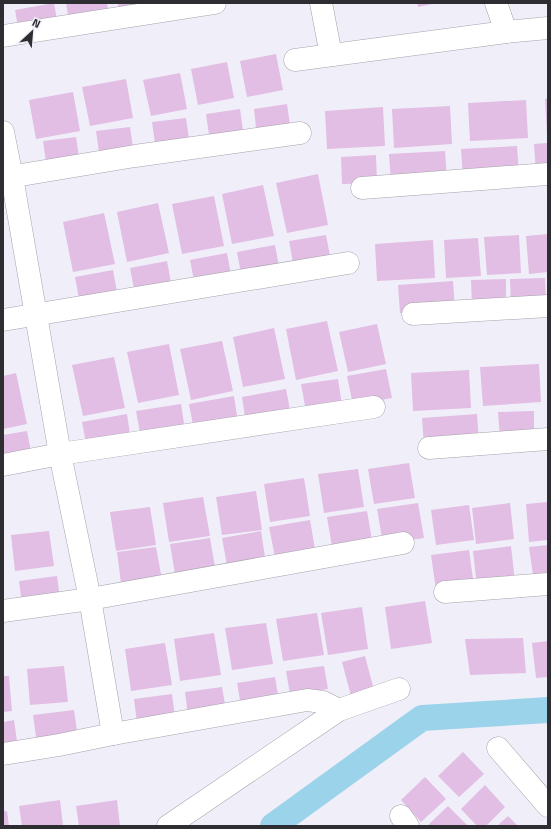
<svg xmlns="http://www.w3.org/2000/svg" width="551" height="829" font-family="'Titillium Web',sans-serif">
<rect width="100%" height="100%" fill="#f0eff9"/>
<g fill="none" stroke-linecap="round" stroke-linejoin="round">
<path stroke="#9bd3ea" stroke-width="26" d="M273 826 422 718 548 710"/>
</g>
<g fill="#e2bde4">
<path d="M54 3 58 25 19 32 15 10Z"/>
<path d="M66 3H107L109 14 69 21Z"/>
<path d="M118 3H159L120 15Z"/>
<path d="M417 3H432V4L418 7Z"/>
<path d="M276 54 283 90 247 97 240 61Z"/>
<path d="M227 62 234 98 198 105 191 69Z"/>
<path d="M180 73 187 109 151 116 143 80Z"/>
<path d="M126 79 133 118 90 126 82 87Z"/>
<path d="M73 92 80 131 36 139 29 100Z"/>
<path d="M548 98V133H547L545 99Z"/>
<path d="M526 100 528 138 470 141 468 103Z"/>
<path d="M287 104 291 132 257 137 254 109Z"/>
<path d="M450 106 452 144 394 148 392 109Z"/>
<path d="M383 107 385 146 327 149 325 111Z"/>
<path d="M240 109 244 137 210 142 206 114Z"/>
<path d="M186 118 190 146 156 150 152 122Z"/>
<path d="M130 127 134 154 100 159 96 131Z"/>
<path d="M76 137 80 164 47 169 43 141Z"/>
<path d="M548 143V171L536 172 534 144Z"/>
<path d="M517 146 519 174 463 178 461 149Z"/>
<path d="M445 151 447 179 391 182 389 154Z"/>
<path d="M376 155 377 183 342 184 341 157Z"/>
<path d="M318 174 328 225 287 233 276 183Z"/>
<path d="M263 185 274 236 232 244 222 194Z"/>
<path d="M214 196 224 246 182 254 172 204Z"/>
<path d="M158 203 169 253 127 262 117 212Z"/>
<path d="M104 213 115 264 73 272 63 222Z"/>
<path d="M548 234V272L529 274 526 236Z"/>
<path d="M326 235 331 261 294 268 289 241Z"/>
<path d="M519 235 521 273 487 275 484 237Z"/>
<path d="M478 238 481 276 446 278 444 240Z"/>
<path d="M433 240 435 278 377 281 375 244Z"/>
<path d="M275 245 280 272 242 279 237 252Z"/>
<path d="M227 253 232 280 195 286 190 260Z"/>
<path d="M167 261 172 288 135 294 130 268Z"/>
<path d="M113 270 118 297 80 304 75 277Z"/>
<path d="M545 278 546 305 511 306 510 279Z"/>
<path d="M506 279V306L472 307 471 280Z"/>
<path d="M453 281 455 309 400 313 398 285Z"/>
<path d="M327 321 338 371 296 380 286 329Z"/>
<path d="M377 324 386 364 348 372 339 332Z"/>
<path d="M274 328 285 379 243 387 233 337Z"/>
<path d="M222 341 233 391 191 400 180 349Z"/>
<path d="M169 344 179 395 138 403 127 352Z"/>
<path d="M114 357 125 408 83 416 72 365Z"/>
<path d="M539 364 541 402 483 406 480 367Z"/>
<path d="M386 369 392 398 353 405 347 376Z"/>
<path d="M469 370 471 408 413 411 411 373Z"/>
<path d="M16 373 27 424 3 429V376Z"/>
<path d="M338 379 342 405 306 411 301 384Z"/>
<path d="M286 389 291 415 246 423 242 397Z"/>
<path d="M234 396 238 422 194 430 189 404Z"/>
<path d="M181 404 185 430 141 438 136 411Z"/>
<path d="M534 411V438L500 439 498 412Z"/>
<path d="M127 414 131 441 87 448 82 422Z"/>
<path d="M477 414 479 442 424 446 422 418Z"/>
<path d="M27 431 32 457 3 462V435Z"/>
<path d="M409 463 415 498 374 504 368 469Z"/>
<path d="M358 469 364 507 324 513 318 474Z"/>
<path d="M304 478 310 516 270 522 264 484Z"/>
<path d="M256 491 262 530 222 535 216 497Z"/>
<path d="M203 497 210 536 169 542 163 503Z"/>
<path d="M548 502V540L529 542 526 504Z"/>
<path d="M418 503 424 538 383 544 377 509Z"/>
<path d="M510 503 514 539 476 544 472 508Z"/>
<path d="M469 505 474 540 436 545 431 510Z"/>
<path d="M150 507 156 545 116 551 110 512Z"/>
<path d="M367 511 373 546 333 553 327 517Z"/>
<path d="M310 520 316 555 276 562 269 527Z"/>
<path d="M49 531 54 566 15 571 11 535Z"/>
<path d="M261 531 266 564 228 571 222 538Z"/>
<path d="M210 538 216 573 176 580 170 544Z"/>
<path d="M548 545V581L534 582 529 547Z"/>
<path d="M511 546 515 582 477 587 473 551Z"/>
<path d="M156 547 163 585 122 591 117 552Z"/>
<path d="M469 550 474 586 436 590 431 555Z"/>
<path d="M57 576 60 599 22 604 19 581Z"/>
<path d="M425 601 432 643 391 649 385 607Z"/>
<path d="M362 607 368 649 328 655 321 613Z"/>
<path d="M317 613 324 655 283 661 276 619Z"/>
<path d="M266 623 273 664 232 670 225 628Z"/>
<path d="M214 633 221 675 180 681 174 639Z"/>
<path d="M523 638 526 673 470 675 465 639Z"/>
<path d="M548 641V677L536 678 532 643Z"/>
<path d="M165 643 172 685 131 691 125 649Z"/>
<path d="M365 656 374 690 351 696 342 662Z"/>
<path d="M64 666 68 702 30 705 27 669Z"/>
<path d="M324 666 328 689 290 694 286 671Z"/>
<path d="M3 676H9L12 711 3 712Z"/>
<path d="M275 677 279 701 241 706 237 683Z"/>
<path d="M222 687 226 710 188 716 185 692Z"/>
<path d="M172 694 175 717 137 723 134 699Z"/>
<path d="M74 710 78 738 37 744 33 715Z"/>
<path d="M14 720 18 748 3 750V722Z"/>
<path d="M463 752 484 774 459 797 438 776Z"/>
<path d="M425 777 446 799 421 822 401 800Z"/>
<path d="M485 785 505 807 486 826H477L461 809Z"/>
<path d="M60 800 63 826H22L19 806Z"/>
<path d="M117 800 120 826H79L76 806Z"/>
<path d="M448 806 468 826H427Z"/>
<path d="M3 811H7L9 826H3Z"/>
<path d="M508 816 518 826H497Z"/>
</g>
<g fill="none" stroke-linecap="round" stroke-linejoin="round">
<defs>
<g id="minor">
<path d="M321 3 331 55"/>
<path d="M496 3 506 32"/>
<path d="M3 36 215 3"/>
<path d="M295 60 506 32 548 28"/>
<path d="M3 132 12 177 60 454 90 599 113 734"/>
<path d="M3 178 135 156 300 133"/>
<path d="M362 188 548 174"/>
<path d="M413 314 548 306"/>
<path d="M3 320 348 263"/>
<path d="M429 448 548 439"/>
<path d="M3 465 60 454 374 407"/>
<path d="M445 592 548 584"/>
<path d="M3 611 90 599 403 543"/>
<path d="M498 748 548 806"/>
<path d="M3 754 59 745 113 734 307 700 323 702 339 710"/>
<path d="M401 816 408 826"/>
<path d="M168 826 339 710 399 689"/>
</g>
</defs>
<use href="#minor" stroke="#a4a3ab" stroke-width="23"/>
<use href="#minor" stroke="#fff" stroke-width="22"/>
</g>
<rect width="551" height="829" fill="none" stroke="#2e2d31" stroke-width="8"/>
<g transform="translate(32 32) rotate(26)" stroke="#f0eff9" stroke-width="3" paint-order="stroke">
<path d="M0-3L7 15L0 10L-7 15Z" fill="#2e2d31"/>
<text y="-6" font-size="11" font-weight="bold" text-anchor="middle" fill="#2e2d31">N</text>
</g>
</svg>
